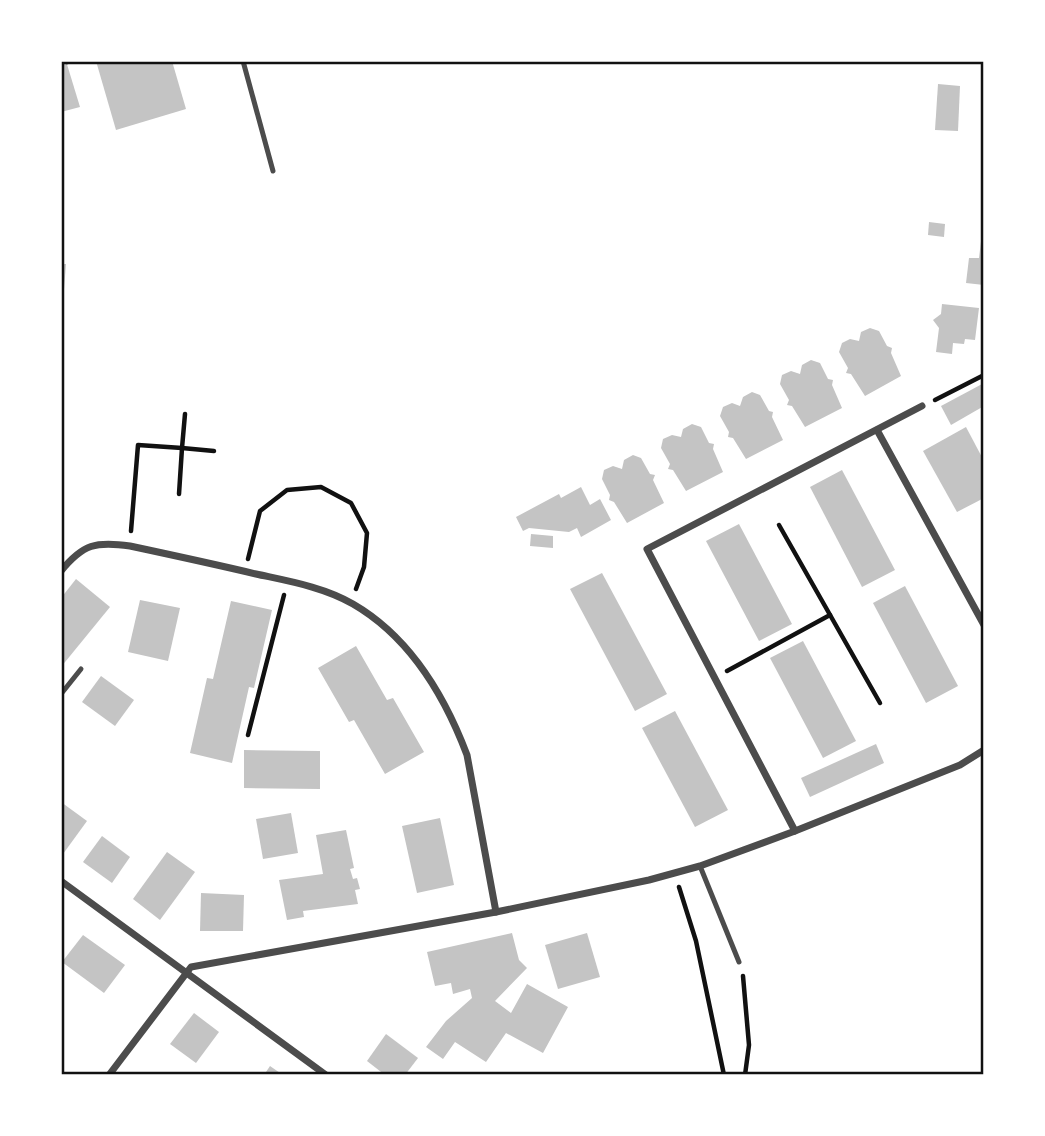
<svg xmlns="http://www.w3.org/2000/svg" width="1045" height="1136" font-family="'Libre Baskerville',serif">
<rect width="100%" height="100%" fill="#fff"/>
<g fill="#c4c4c4">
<path d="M61 61H66L80 107 61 112Z"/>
<path d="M96 61H172L186 109 116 130Z"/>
<path d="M938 84 960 86 958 131 935 130Z"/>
<path d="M929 222 945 224 944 237 928 235Z"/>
<path d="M982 233 984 285 966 283 969 258H979Z"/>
<path d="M61 264H66L63 302H61Z"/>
<path d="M942 304 979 308 975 340 965 339 964 344 953 343 952 354 936 352 939 328 933 320 941 314Z"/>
<path d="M870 328 879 331 887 346 892 348 891 353 901 376 865 396 851 374 846 373 848 368 839 352 842 343 850 339 859 341 861 332Z"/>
<path d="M811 360 820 363 828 379 833 380 832 385 842 408 805 427 792 406 787 405 789 400 780 384 782 375 791 371 800 374 802 365Z"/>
<path d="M984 383V406L951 425 941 406Z"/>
<path d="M752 392 760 395 769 411 773 412 772 417 783 440 746 459 733 438 728 437 729 432 720 416 723 407 732 403 740 406 743 397Z"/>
<path d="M692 424 701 427 709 443 714 444 713 449 723 472 686 491 673 470 668 469 670 464 661 448 663 439 672 435 681 437 683 429Z"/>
<path d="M966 427 984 461V498L957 512 923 451Z"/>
<path d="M633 455 641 458 650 474 655 475 653 480 664 503 627 523 614 502 609 500 610 495 602 479 604 470 613 466 622 469 624 460Z"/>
<path d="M842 470 895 570 862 587 810 487Z"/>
<path d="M581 487 590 505 600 499 611 520 581 537 577 528 569 532 529 528 523 531 516 517 559 494 561 498Z"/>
<path d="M739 524 792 624 759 641 706 541Z"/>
<path d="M531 534 553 536V548L530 546Z"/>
<path d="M602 573 667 694 635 711 570 589Z"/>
<path d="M76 579 110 607 61 667V598Z"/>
<path d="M905 586 958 686 926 703 873 603Z"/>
<path d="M140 600 180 608 168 661 128 652Z"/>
<path d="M231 601 272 610 254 688 249 687 232 763 190 753 207 678 213 679Z"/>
<path d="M803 641 856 741 823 758 770 658Z"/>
<path d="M356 646 387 700 393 698 424 752 385 774 354 720 349 722 318 668Z"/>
<path d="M101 676 134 700 115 726 82 702Z"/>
<path d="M675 711 728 810 695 827 642 728Z"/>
<path d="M876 744 884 763 810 797 801 778Z"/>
<path d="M244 750 320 751V789L244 788Z"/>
<path d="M61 802 87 821 63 854 61 852Z"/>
<path d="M291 813 298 853 263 859 256 819Z"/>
<path d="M440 818 454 885 417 893 402 826Z"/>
<path d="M346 830 354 868 350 869 353 879 357 878 360 889 355 890 358 904 303 911 304 917 287 920 279 880 323 874 316 835Z"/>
<path d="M102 836 130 857 112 883 83 862Z"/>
<path d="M167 852 195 872 160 920 133 899Z"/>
<path d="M201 893 244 895 243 931H200Z"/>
<path d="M512 933 519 960 527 968 495 1001 511 1013 527 984 568 1007 543 1053 506 1033 486 1062 455 1042 443 1059 426 1047 446 1021 472 998 470 989 453 994 451 983 435 986 427 952Z"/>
<path d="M587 933 600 977 558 989 545 945Z"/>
<path d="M83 935 125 965 104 993 62 962Z"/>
<path d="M194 1013 219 1032 196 1063 170 1044Z"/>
<path d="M386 1034 418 1058 405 1075H385L367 1061Z"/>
<path d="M270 1066 283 1075H264Z"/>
</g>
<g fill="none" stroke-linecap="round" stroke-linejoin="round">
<g stroke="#111" stroke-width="4.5">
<path d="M67 62 70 61"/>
<path d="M935 400 984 375"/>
<path d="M179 494 182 448 214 451"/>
<path d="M779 525 880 703"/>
<path d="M131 531 138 445 182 448 185 414"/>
<path d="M248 559 260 511 287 490 321 487 351 503 367 533 364 567 356 589"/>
<path d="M727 671 830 615"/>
<path d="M248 735 284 595"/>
<path d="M679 887 696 941 724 1075"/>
<path d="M743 976 749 1045 745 1075"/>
</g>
<g stroke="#4c4c4c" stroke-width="5">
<path d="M243 61 273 171"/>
<path d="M61 694 81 669"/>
<path d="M700 866 739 962"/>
</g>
<g stroke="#4c4c4c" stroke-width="7">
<path d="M877 430 984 625"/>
<path d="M61 571C83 544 96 541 130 546 172 555 214 564 256 574 288 581 324 587 353 604 410 637 444 694 467 755L496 912"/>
<path d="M795 831 647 549 922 406"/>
<path d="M61 881 326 1075"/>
<path d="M109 1075 191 967 496 912 649 880 700 866 795 831 960 765 984 750"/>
</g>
</g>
<rect width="1045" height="1136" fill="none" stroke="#ffffff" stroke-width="126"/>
<rect x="63" y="63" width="919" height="1010" fill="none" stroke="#111" stroke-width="2.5"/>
</svg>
